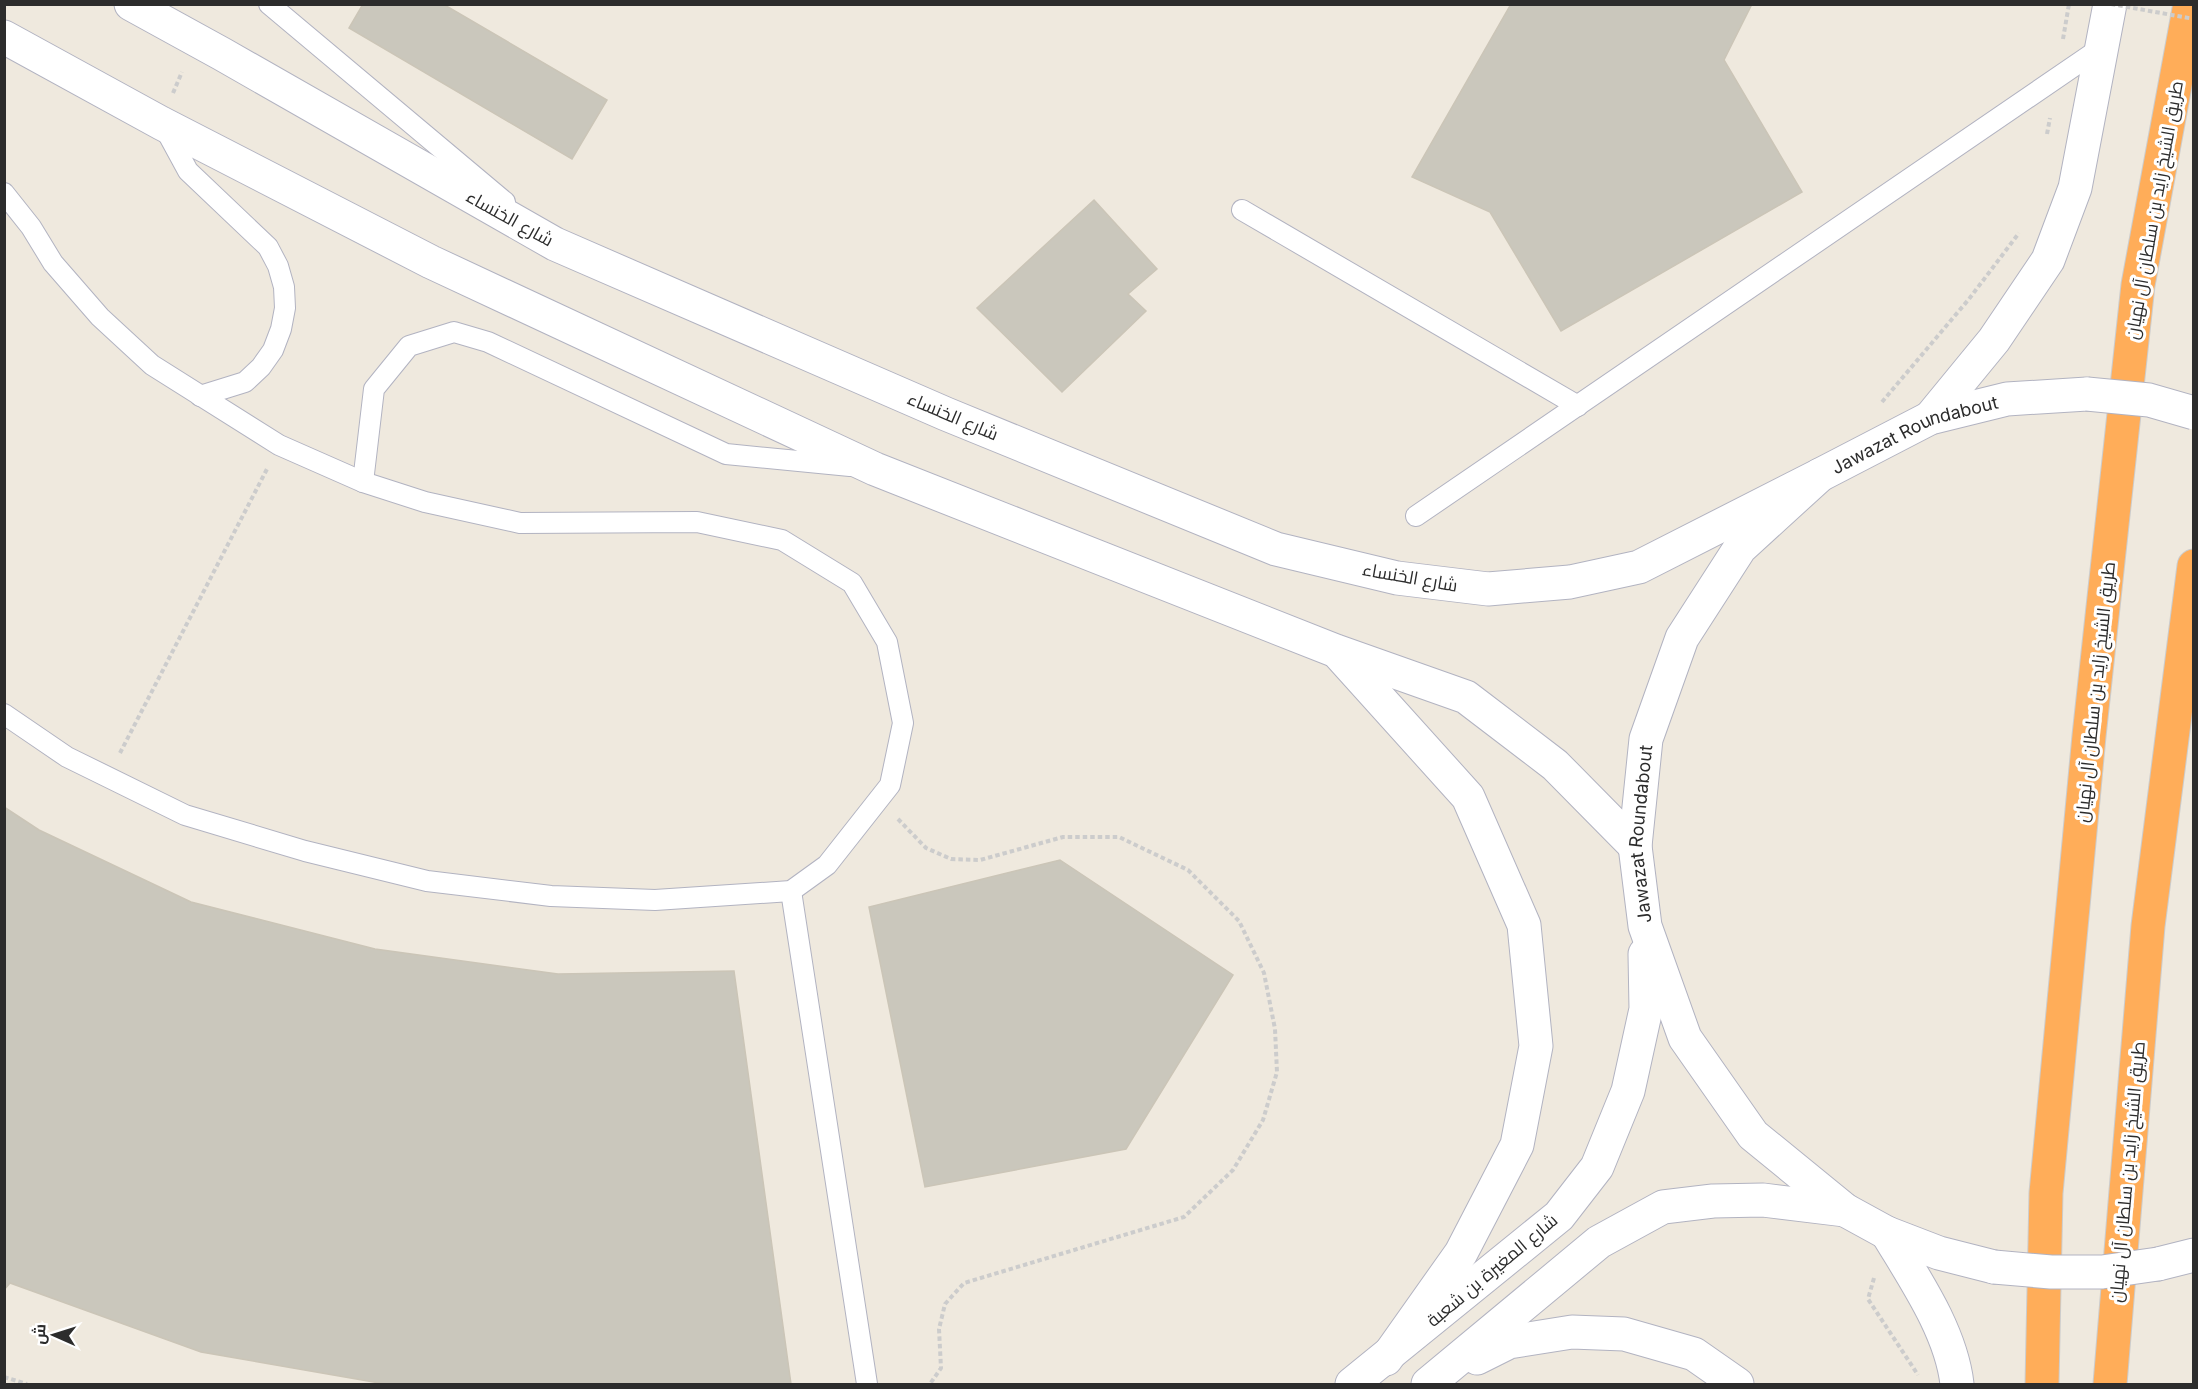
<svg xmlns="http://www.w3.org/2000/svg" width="2198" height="1389" font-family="Inter,Cairo,sans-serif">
<rect width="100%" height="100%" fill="#efe9de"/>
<g fill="#cac7bc" stroke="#cbc5b7" stroke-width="1.5">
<path d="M363 4H443L607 100 572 159 349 28Z"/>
<path d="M1511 4H1752L1724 60 1802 192 1561 331 1490 212 1412 177Z"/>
<path d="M1094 200 1157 269 1128 294 1146 311 1062 392 977 308Z"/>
<path d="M4 807 39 830 191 902 375 949 558 974 734 971 791 1384H385L201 1352 10 1283 4 1290Z"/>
<path d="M1060 860 1233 975 1126 1149 925 1187 869 907Z"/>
</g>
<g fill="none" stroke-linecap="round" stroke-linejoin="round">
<defs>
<g id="service">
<path d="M269 4 505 202"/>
<path d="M163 125 188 171 268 247 278 266 284 287 285 308 281 329 273 350 261 367 245 382 200 396"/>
<path d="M4 193 31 227 53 263 100 317 152 365 279 445 363 482 425 502 520 523 697 522 782 540 852 583 887 642 903 723 890 785 827 865 791 891 655 900 551 896 427 881 305 851 185 815 67 757 4 714"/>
<path d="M1242 210 1578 406"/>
<path d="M363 482 374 389 409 346 454 332 488 342 726 454 850 466"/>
<path d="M1416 516 2102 47"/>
<path d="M791 891 867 1384"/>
</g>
<g id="secondary">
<path d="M131 4 222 54 555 244 946 414 1276 549 1397 578 1488 589 1570 582 1639 567 1820 475"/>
<path d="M4 37 161 123 431 262 875 469 1336 651 1466 697 1555 765 1635 846"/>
<path d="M1930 418 1994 340 2048 260 2075 188 2110 4"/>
<path d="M1340 655 1468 797 1524 925 1536 1046 1517 1145 1461 1253 1386 1359"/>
<path d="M1887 1233C1914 1278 1951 1331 1957 1384"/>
<path d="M2158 1264 2194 1255"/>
<path id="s1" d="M1994 1267 1939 1253 1887 1233 1845 1210 1753 1135 1685 1038 1645 926 1635 846 1646 739 1682 638 1740 548 1820 475 1930 418 2007 399 2087 394"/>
<path d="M1477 1358 1509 1342 1572 1332 1624 1334 1694 1354 1737 1384"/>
<path d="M1352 1384 1559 1216 1597 1167 1628 1091 1646 1009 1645 954"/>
<path d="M1428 1384 1599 1242 1663 1207 1713 1201 1763 1200 1845 1210"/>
</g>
<g id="motorway">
<path d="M2042 1384 2046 1193 2089 736 2138 285 2190 4"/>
<path d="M2110 1384 2148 926 2194 566"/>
</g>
</defs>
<use href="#service" stroke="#b2b3c1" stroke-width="22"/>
<use href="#secondary" stroke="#b2b3c1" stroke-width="35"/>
<use href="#motorway" stroke="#ccc" stroke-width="35"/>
<g stroke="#ccc" stroke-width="4" stroke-dasharray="4.5 3" stroke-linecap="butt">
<path d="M2063 39 2069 4"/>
<path d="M173 93 182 72"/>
<path d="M2047 134 2050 118"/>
<path d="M1882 402 1969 299 2019 233"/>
<path d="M120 753 267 469"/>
<path d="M898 819 926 848 951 859 980 860 1063 837H1119L1188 870 1239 921 1264 973 1275 1029 1277 1072 1263 1120 1233 1170 1184 1217 964 1283 945 1304 939 1329 941 1368 930 1384"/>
<path d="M1874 1278 1868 1299 1918 1375"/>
<path d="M4 1377 27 1384"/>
</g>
<use href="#service" stroke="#fff" stroke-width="20"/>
<use href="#secondary" stroke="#fff" stroke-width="33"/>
<use href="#motorway" stroke="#ffad59" stroke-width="33"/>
<defs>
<g id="secondary-bridge">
<path d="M2087 394 2149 400 2194 413"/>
<path d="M1994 1267 2051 1272H2102L2158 1264"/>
</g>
</defs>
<use href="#secondary-bridge" stroke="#b2b3c1" stroke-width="35" stroke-linecap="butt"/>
<path stroke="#ccc" stroke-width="4" stroke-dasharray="4.5 3" stroke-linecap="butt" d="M2111 4 2194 19"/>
<use href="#secondary-bridge" stroke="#fff" stroke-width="33"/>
</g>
<g text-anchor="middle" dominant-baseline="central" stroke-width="6" stroke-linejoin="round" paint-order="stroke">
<g font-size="18" fill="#2c2c2c" stroke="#fff">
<text transform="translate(2154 210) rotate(-80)">طريق الشيخ زايد بن سلطان آل نهيان</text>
<text transform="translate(510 218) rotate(29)">شارع الخنساء</text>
<text transform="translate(953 416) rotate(23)">شارع الخنساء</text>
<text stroke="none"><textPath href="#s1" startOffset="1131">Jawazat Roundabout</textPath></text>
<text transform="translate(1410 577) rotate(10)">شارع الخنساء</text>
<text transform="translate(2095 692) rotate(-84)">طريق الشيخ زايد بن سلطان آل نهيان</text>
<text stroke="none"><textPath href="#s1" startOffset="609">Jawazat Roundabout</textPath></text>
<text transform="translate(2127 1172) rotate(-85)">طريق الشيخ زايد بن سلطان آل نهيان</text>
<text transform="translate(1492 1270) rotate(-40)">شارع المغيرة بن شعبة</text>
</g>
</g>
<rect width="2198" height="1389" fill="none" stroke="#2c2c2c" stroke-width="12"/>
<g transform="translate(54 1335) rotate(273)" stroke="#ffffff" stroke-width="4.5" paint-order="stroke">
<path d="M0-4.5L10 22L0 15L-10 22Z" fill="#2c2c2c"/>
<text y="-9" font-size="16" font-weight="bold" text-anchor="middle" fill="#2c2c2c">ش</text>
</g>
</svg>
